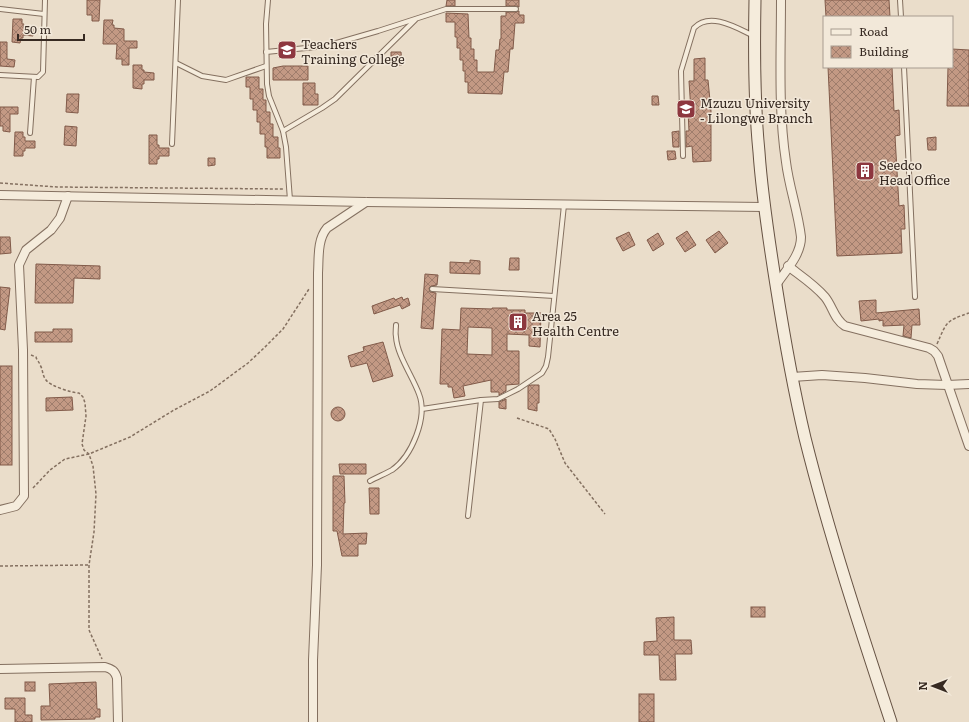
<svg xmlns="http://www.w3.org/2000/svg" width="969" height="722" font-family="Literata,serif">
<defs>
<pattern id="building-cross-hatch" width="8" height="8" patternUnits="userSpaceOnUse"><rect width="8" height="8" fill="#c39984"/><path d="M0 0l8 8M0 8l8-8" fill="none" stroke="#9f7d6c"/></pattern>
</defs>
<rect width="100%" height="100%" fill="#eaddca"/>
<g fill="url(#building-cross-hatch)" stroke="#815a49" fill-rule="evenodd">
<path d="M87 0H100L99 21H92V15H87Z"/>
<path d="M447 0H455V6H446Z"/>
<path d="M506 0H519V7L516 6H506Z"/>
<path d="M825 0H889L890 17H826Z"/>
<path d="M519 11V15H524V23H515L513 49H510L508 72H504L502 94 468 93V82H465V71H463V60H460V48H457V37H455V22H446V13L468 14 469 38H471V49H474V60H477V72H494L496 50H499L500 39H501V16H506V12H516Z"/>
<path d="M13 19H22V24H24L23 28H33V36L23 35V38H21L20 43 12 42Z"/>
<path d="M104 20H113L112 25H114V28L124 29V41H137V48H129V65H122V59H116L117 44H103Z"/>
<path d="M0 42H7V59L15 60 14 67 0 66Z"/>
<path d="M952 49 969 50V106H947L948 67H952Z"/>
<path d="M391 52H401L402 65H391Z"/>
<path d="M705 58V80H708L711 111V161L693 162 692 146 686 147V131H689L688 111H691L689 81H694V59Z"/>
<path d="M133 65H142V70H144V72L154 73V80H144V84H142V89L133 88Z"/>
<path d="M283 66H308V80H273V68Z"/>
<path d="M828 67H892L894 111 899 110 900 135 895 136 899 206 904 205 905 229H901L902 253 837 256Z"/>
<path d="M246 77H259V89H263V100H266V112H270V124H273V137H278V148H280V158H267V147H265V134H260V122H257V110H253V99H250V87H246Z"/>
<path d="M303 83H315V94H318V105H303Z"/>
<path d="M67 94H79L78 113 66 112Z"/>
<path d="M652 96H658L659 105H652Z"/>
<path d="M0 107H18V114H10V132L3 131V126H0Z"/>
<path d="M65 126 77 127 76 146 64 145Z"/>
<path d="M679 131V147H673L672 132Z"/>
<path d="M15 132H23V137H25V141H35V148H25V151H23V156H14Z"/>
<path d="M149 135H157V145H159V148H169V156H159V159H157V164H149Z"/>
<path d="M936 137V150H928L927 138Z"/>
<path d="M667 151H675L676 159 668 160Z"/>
<path d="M208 158H215V165L208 166Z"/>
<path d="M687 231 696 245 685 252 676 238Z"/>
<path d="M719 231 728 243 715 253 706 240Z"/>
<path d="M629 232 635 245 623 251 616 238Z"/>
<path d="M658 233 664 244 653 251 647 240Z"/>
<path d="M0 237H10L11 253 0 254Z"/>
<path d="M510 258H519V270H509Z"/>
<path d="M470 260 480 261V274L450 273V262L470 263Z"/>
<path d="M36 264 100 266V279L74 278 73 303H35Z"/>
<path d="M425 274 438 275 437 285 431 286 429 288 430 292 436 293 433 329 421 328Z"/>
<path d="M0 287 10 288 5 330 0 329Z"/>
<path d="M402 297 403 300 408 298 410 305 402 309 400 305 374 314 372 306 394 298 395 300Z"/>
<path d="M876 300V313L919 309 920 325H912L911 338 903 336 904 325 883 326V320L879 321V319L861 321 859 301Z"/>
<path d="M461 308 492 309V308H507V310H525V313H541L540 347 529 346V335L507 334V351H519V384L506 385V391L499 395V392H491V380L463 386 465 396 454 398 452 387H448V384H440L442 329 460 330ZM468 327 492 328V355L467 354Z"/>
<path d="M53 329H72V342H35V332H53Z"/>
<path d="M383 342 393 376 373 382 367 363 351 367 348 356 364 351 363 347Z"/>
<rect x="0" y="366" width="12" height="99"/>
<path d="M531 385H539V403H537V411L528 409V386Z"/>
<path d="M72 397 73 410 46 411V398Z"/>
<path d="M506 399V409L499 408V402Z"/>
<circle cx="338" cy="414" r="7"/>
<path d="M339 464H366V474H340Z"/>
<path d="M333 476H344L345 503H344L343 534 367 533 366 544H358V556H342L337 531H333Z"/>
<path d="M369 488H379V514H370Z"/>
<rect x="751" y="607" width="14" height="10"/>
<path d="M674 617V640H691L692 654H675L676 680H660L659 655H644V642L657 641 656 618Z"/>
<rect x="25" y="682" width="10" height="9"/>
<path d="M96 682 97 709H100V717H95V719L41 720V706H50L49 684Z"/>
<rect x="639" y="694" width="15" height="28"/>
<path d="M5 698H25V715H32V722H15V709H5Z"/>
</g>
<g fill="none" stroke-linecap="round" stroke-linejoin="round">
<defs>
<g id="service">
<path d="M268 0 266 24 267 84 269 96 283 131 286 147 290 200"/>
<path d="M900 0 901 17"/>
<path d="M0 9 44 14"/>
<path d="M266 52 326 46 378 31 446 9H516"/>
<path d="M176 63 202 76 226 80 266 66"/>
<path d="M904 67 915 297"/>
<path d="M0 75 38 77 43 72 45 0"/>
<path d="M283 131 322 108 335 99 415 20"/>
<path d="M30 133 34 77"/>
<path d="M172 144 178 0"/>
<path d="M683 156 681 71 694 28C710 11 737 28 754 36"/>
<path d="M432 289 554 296"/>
<path d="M422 409 481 400 498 399 518 389 542 373 546 366 548 357 564 205"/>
<path d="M370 481C377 477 385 474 392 470 412 456 428 417 419 394 413 377 397 355 396 337 395 333 396 329 396 325"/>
<path d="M468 516 481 400"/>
</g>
<g id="minor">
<path d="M0 195 366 202 764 207"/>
<path d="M788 266C801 276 815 285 825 297 833 307 834 319 845 326L929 348 934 351 938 356 969 446"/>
<path d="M776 285C786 270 801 255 801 237 798 211 789 187 786 162 778 109 781 54 781 0"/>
<path d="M792 377 822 375 865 378 917 384 947 385 969 384"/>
<path d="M0 510 16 506 24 496 23 350 19 265 26 250 51 230 60 218 68 196"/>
<path d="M0 669 105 667C112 669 115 671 117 678L118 722"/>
<path d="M313 722V660L317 565 318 273C319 258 317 240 327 228L366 202"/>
</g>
<path id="secondary" d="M755 0C754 51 754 102 759 152 762 196 769 241 776 285 784 336 793 387 805 438 829 534 860 628 891 722"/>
</defs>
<use href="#service" stroke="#847060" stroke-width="6"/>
<use href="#minor" stroke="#847060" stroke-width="10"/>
<use href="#secondary" stroke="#665243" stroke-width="13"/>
<g stroke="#847060" stroke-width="1.5" stroke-dasharray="3 2" stroke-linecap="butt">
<path d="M0 183 57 187 284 189"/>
<path d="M937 344C947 321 946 321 969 313"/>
<path d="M31 355 36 357C37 361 39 361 40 365 43 369 42 375 46 380 50 386 72 393 79 393L83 397 85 403 86 416 82 444 84 450 89 454 93 466 96 494 94 532 89 565V630L102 659"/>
<path d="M517 418 549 429 555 439 565 463 605 514"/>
<path d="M33 488 50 470 65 459 89 454 130 437 174 410 210 391 248 363 264 348 283 329 309 289"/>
<path d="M0 566 88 565"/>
</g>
<use href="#service" stroke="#f5ecdc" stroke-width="4"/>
<use href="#minor" stroke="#f5ecdc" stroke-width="8"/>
<use href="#secondary" stroke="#f5ecdc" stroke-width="11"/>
</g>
<defs>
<symbol id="university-square" viewBox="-11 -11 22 22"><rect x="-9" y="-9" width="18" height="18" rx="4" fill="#8d373f" stroke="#f2e8d9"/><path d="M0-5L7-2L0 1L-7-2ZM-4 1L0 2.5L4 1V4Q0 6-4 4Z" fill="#fff"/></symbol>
<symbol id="building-square" viewBox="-11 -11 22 22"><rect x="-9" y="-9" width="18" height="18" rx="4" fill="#8d373f" stroke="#f2e8d9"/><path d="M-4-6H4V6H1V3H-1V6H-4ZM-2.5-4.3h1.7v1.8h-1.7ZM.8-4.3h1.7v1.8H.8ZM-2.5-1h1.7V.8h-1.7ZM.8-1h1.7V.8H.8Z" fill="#fff"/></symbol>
</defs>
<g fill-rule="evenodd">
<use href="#university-square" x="276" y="39" width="22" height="22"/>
<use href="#university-square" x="675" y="98" width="22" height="22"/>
<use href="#building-square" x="854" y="160" width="22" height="22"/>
<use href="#building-square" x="507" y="311" width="22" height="22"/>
</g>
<g text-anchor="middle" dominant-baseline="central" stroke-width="3" stroke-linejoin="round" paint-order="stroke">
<g font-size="13" fill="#372a22" stroke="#f2e8d9" text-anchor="start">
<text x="301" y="43">Teachers<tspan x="301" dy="15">Training College</tspan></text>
<text x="700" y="102">Mzuzu University<tspan x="700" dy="15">- Lilongwe Branch</tspan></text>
<text x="879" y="164">Seedco<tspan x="879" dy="15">Head Office</tspan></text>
<text x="532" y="315">Area 25<tspan x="532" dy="15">Health Centre</tspan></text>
</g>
</g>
<rect x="823" y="16" width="130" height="52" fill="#f2e8d9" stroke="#a79c90"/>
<rect x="831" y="29" width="20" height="6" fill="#f5ecdc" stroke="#a79c90"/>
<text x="859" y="36" font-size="12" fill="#372a22">Road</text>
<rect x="831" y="46" width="20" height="12" fill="url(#building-cross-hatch)" stroke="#a79c90"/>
<text x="859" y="56" font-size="12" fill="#372a22">Building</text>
<g transform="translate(933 686) rotate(270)" stroke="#f2e8d9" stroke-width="3" paint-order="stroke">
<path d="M0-3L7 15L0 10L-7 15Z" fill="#372a22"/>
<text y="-6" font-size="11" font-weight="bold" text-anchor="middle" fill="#372a22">N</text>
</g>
<path d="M18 34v6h66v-6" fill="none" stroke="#372a22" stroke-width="2"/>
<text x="24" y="34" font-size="12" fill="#372a22" stroke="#f2e8d9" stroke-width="3" paint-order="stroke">50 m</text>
</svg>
